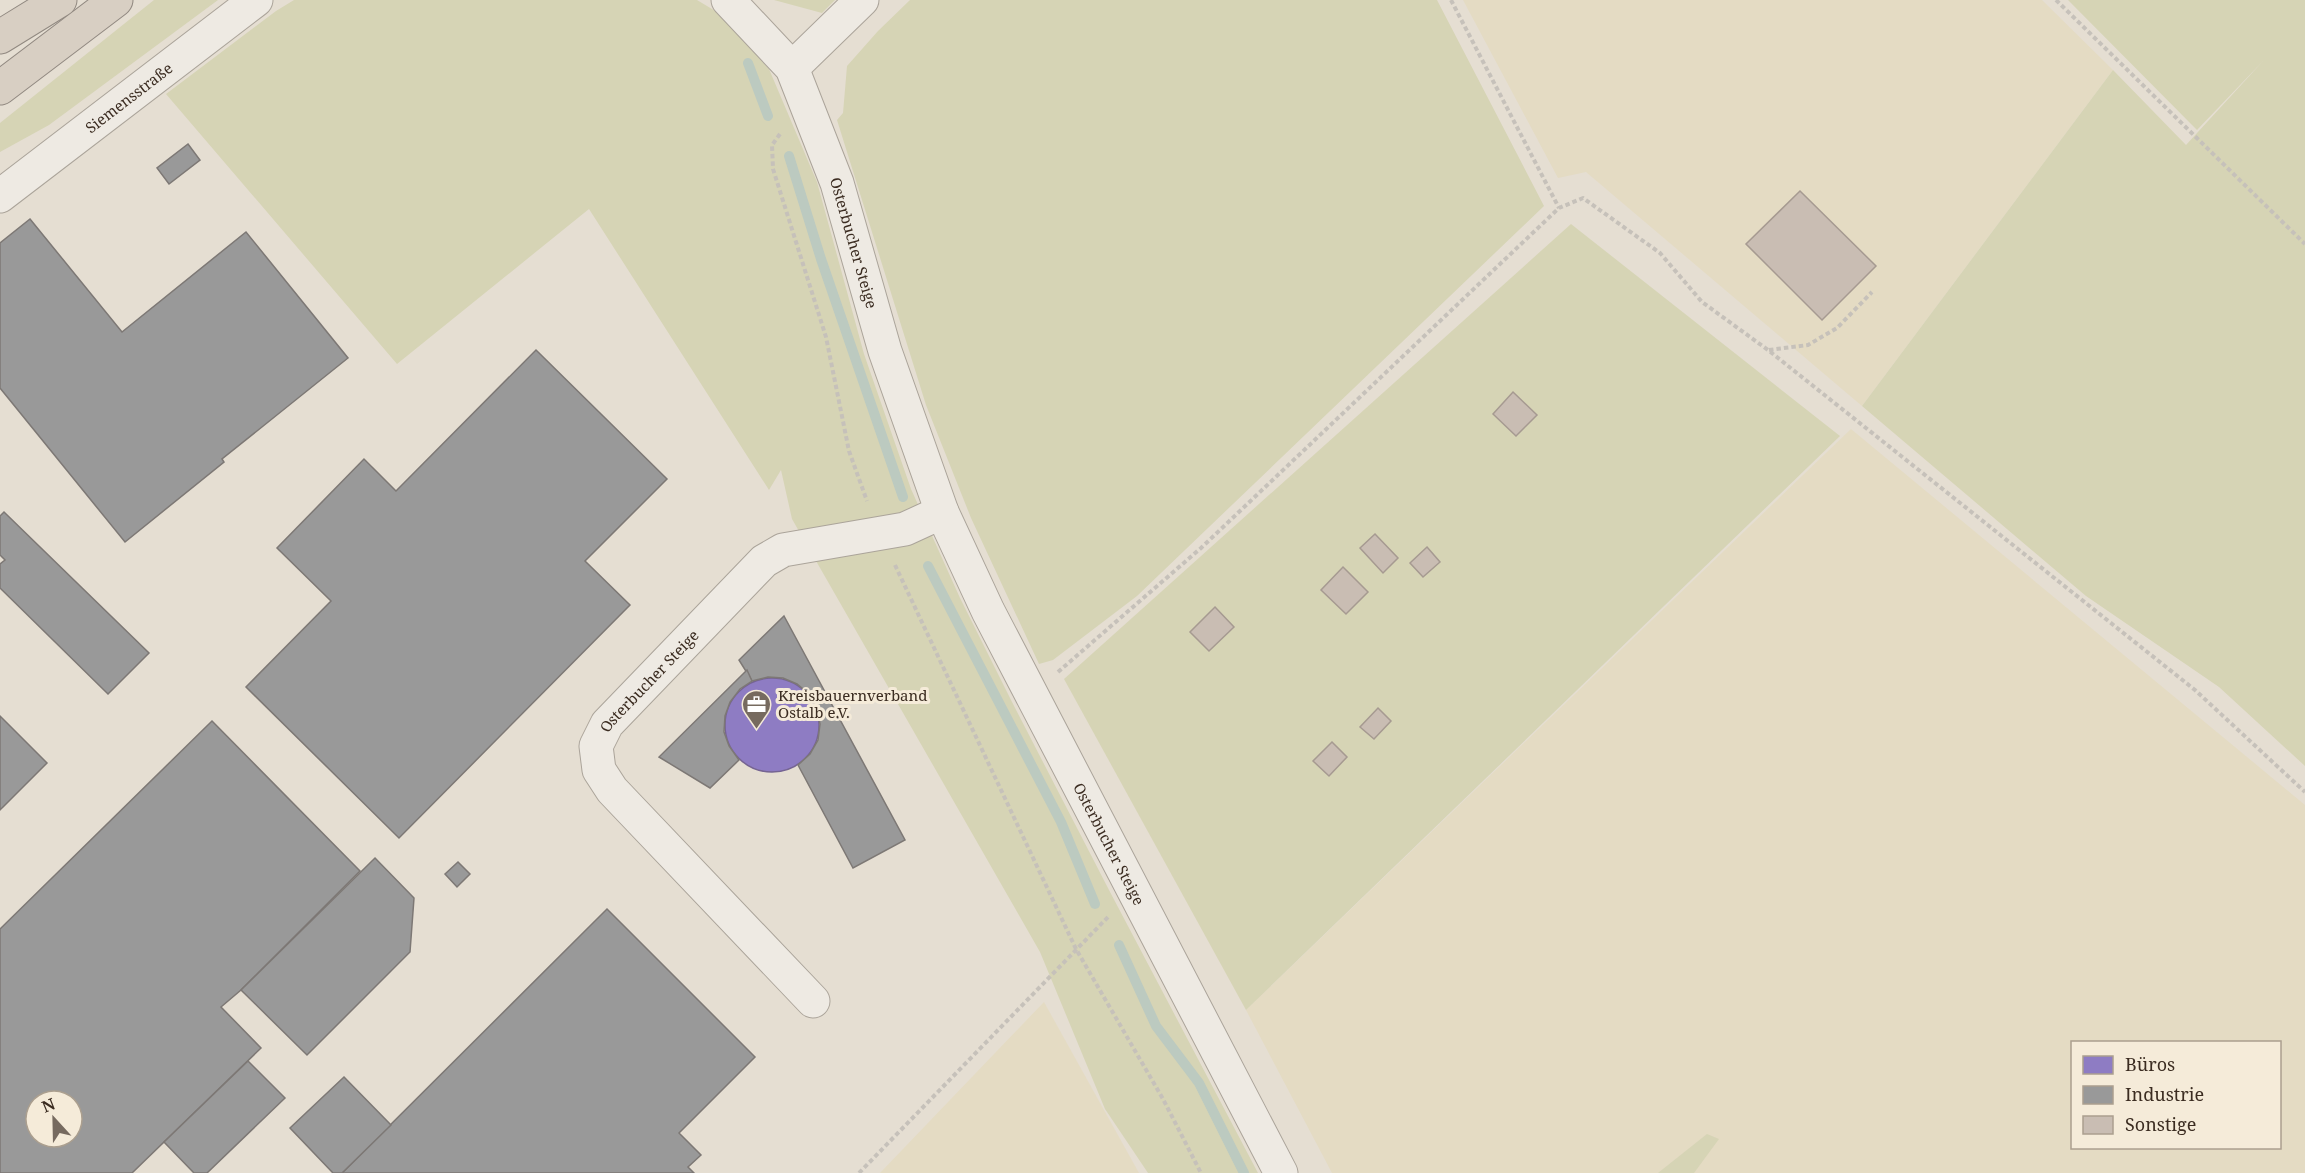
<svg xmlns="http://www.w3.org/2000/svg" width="2305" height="1173" font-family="'Noto Serif',serif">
<rect width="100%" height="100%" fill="#e5ded2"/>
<g fill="#e4dbc3" fill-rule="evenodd">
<path d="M1463 0H2042L2113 70 1862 406 1586 172 1558 178Z"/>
<path d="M1851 429 2305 805V1173H1332L1246 1010ZM2072 1042H2280V1148H2072Z"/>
<path d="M1044 1002 1139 1173H880Z"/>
</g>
<g fill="#d6d4b5">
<path d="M154 0H218L49 125 0 152V123Z"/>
<path d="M294 0H697L722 15 769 69 817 182 864 354 911 489 960 598 1012 702 1109 890 1258 1173H1148L1105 1109 1040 952 792 519 781 470 769 490 589 209 397 364 166 94 276 11Z"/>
<path d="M774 0H835L822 13Z"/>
<path d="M910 0H1437L1544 206 1137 596 1053 660 1039 664 971 518 926 405 837 120 843 113 847 66 878 31Z"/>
<path d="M2068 0H2305V766L2219 687 2086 596 1862 406 2113 70 2186 145 2264 60 2197 130Z"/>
<path d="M1571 224 1840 436 1246 1010 1064 679Z"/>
<path d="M1707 1134 1719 1139 1694 1173H1658Z"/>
</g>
<circle fill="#8e7cc3" stroke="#756492" stroke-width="1.5" cx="772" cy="725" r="47"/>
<g fill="#999" stroke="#7d7875" stroke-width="1.5" fill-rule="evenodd">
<path d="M188 144 200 160 169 184 157 168Z"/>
<path d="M30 219 122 332 246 232 348 358 222 459 224 462 125 542 0 388V243Z"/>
<path d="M536 350 667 479 585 561 630 605 399 838 246 687 331 601 277 548 364 459 396 491Z"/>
<path d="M4 512 149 653 108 694 0 588V564L5 560 0 555V516Z"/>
<path d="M784 616 905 840 853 868 798 765 810 754 818 740 820 724 817 708 809 694 797 684 783 678 768 677 752 681 739 660Z"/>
<path d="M747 670 752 681 740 689 730 702 725 716 724 732 729 746 739 760 710 788 659 757Z"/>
<path d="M0 716 47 763 0 810Z"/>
<path d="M212 721 360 871 241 990 221 1007 261 1048 132 1173H0V929ZM36 1101H72V1137H36Z"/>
<path d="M375 858 414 898 410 952 307 1055 241 990Z"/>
<path d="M458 862 470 874 457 887 445 874Z"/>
<path d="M607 909 755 1057 679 1133 701 1155 688 1167 694 1173H342Z"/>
<path d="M248 1061 285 1098 207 1173H194L164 1142Z"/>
<path d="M344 1077 391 1125 342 1173H333L290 1128Z"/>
</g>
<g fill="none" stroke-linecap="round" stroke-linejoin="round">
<g stroke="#bccac0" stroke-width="10">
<path d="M748 63 768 116"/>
<path d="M789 156 821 259 903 497"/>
<path d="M928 566 1061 822 1095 904"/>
<path d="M1119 945 1156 1026 1199 1083 1244 1173"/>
</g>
</g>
<g fill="#c9bdb3" stroke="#a69a91" stroke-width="1.5">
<path d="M1800 191 1876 266 1822 320 1746 244Z"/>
<path d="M1513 392 1537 415 1516 436 1493 414Z"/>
<path d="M1375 534 1398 558 1383 573 1360 548Z"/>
<path d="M1427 547 1440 562 1423 577 1410 563Z"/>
<path d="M1343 567 1368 592 1346 614 1321 590Z"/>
<path d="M1215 607 1234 627 1209 651 1190 632Z"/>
<path d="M1378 708 1391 721 1374 739 1360 727Z"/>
<path d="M1332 742 1347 757 1329 776 1313 761Z"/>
</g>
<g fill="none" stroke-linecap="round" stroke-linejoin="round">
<defs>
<g id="street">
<path id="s1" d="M728 0 792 68 837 183 885 351 942 512 988 611 1281 1173"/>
<path d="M792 68 862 0"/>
<path id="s2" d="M0 196 256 0"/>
<path id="s3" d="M813 1001 612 790 599 770 596 746 607 724 764 561 783 550 905 529 942 512"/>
</g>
<g id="highway">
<path d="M0 37 60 0"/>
<path d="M0 88 116 0"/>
</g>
</defs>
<use href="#street" stroke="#aba49a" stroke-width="35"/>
<use href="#highway" stroke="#918981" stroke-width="35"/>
<g stroke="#c6c1ba" stroke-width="4" stroke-dasharray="4.5 3" stroke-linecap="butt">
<path d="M1451 0 1559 208"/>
<path d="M2056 0 2305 244"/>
<path d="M780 134 772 145 773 169 826 337 849 451 867 501"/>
<path d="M1769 350 1808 345 1837 328 1872 292"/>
<path d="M895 565 1076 949 1163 1099 1201 1173"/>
<path d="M1058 672 1201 548 1559 208 1583 198 1660 253 1702 302 1768 350 2195 690 2305 792"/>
<path d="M859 1173 1109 916"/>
</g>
<use href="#street" stroke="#eeeae3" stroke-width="33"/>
<use href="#highway" stroke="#d8cfc3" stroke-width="33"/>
</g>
<defs>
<symbol id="office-pin" viewBox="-11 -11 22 30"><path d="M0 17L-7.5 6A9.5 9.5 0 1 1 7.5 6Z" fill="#766a5f" stroke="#f5ebd9"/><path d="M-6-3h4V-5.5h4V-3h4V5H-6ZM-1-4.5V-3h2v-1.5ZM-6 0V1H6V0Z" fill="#fff"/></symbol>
</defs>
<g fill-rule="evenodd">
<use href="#office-pin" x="740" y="688" width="33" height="45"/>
</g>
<g text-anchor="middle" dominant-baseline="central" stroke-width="6" stroke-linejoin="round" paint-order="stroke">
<g font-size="15" fill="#3b2c21" stroke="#f5ebd9">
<text stroke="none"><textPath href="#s2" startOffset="162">Siemensstraße</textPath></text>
<text stroke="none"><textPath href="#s1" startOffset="279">Osterbucher Steige</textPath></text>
<text stroke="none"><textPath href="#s3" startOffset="424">Osterbucher Steige</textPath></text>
<text stroke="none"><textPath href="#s1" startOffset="934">Osterbucher Steige</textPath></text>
</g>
<g font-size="15" fill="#3b2c21" stroke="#f5ebd9" text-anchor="start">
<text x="778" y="695">Kreisbauernverband<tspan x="778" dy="17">Ostalb e.V.</tspan></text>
</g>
</g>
<rect x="2071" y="1041" width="210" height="108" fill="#f5ebd9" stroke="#ab9f8f" stroke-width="1.5"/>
<rect x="2083" y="1056" width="30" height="18" fill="#8e7cc3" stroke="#ab9f8f" stroke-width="1.5"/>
<text x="2125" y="1071" font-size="18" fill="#3b2c21">Büros</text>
<rect x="2083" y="1086" width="30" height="18" fill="#999999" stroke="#ab9f8f" stroke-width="1.5"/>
<text x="2125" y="1101" font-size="18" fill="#3b2c21">Industrie</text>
<rect x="2083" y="1116" width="30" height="18" fill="#c9bdb3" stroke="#ab9f8f" stroke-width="1.5"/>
<text x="2125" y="1131" font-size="18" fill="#3b2c21">Sonstige</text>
<g transform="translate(54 1119) rotate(338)"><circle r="28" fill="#f5ebd9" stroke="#ab9f8f" stroke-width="1.5"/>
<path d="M0-4.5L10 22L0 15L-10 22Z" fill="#766a5f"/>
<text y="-9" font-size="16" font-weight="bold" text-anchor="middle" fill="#3b2c21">N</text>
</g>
</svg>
